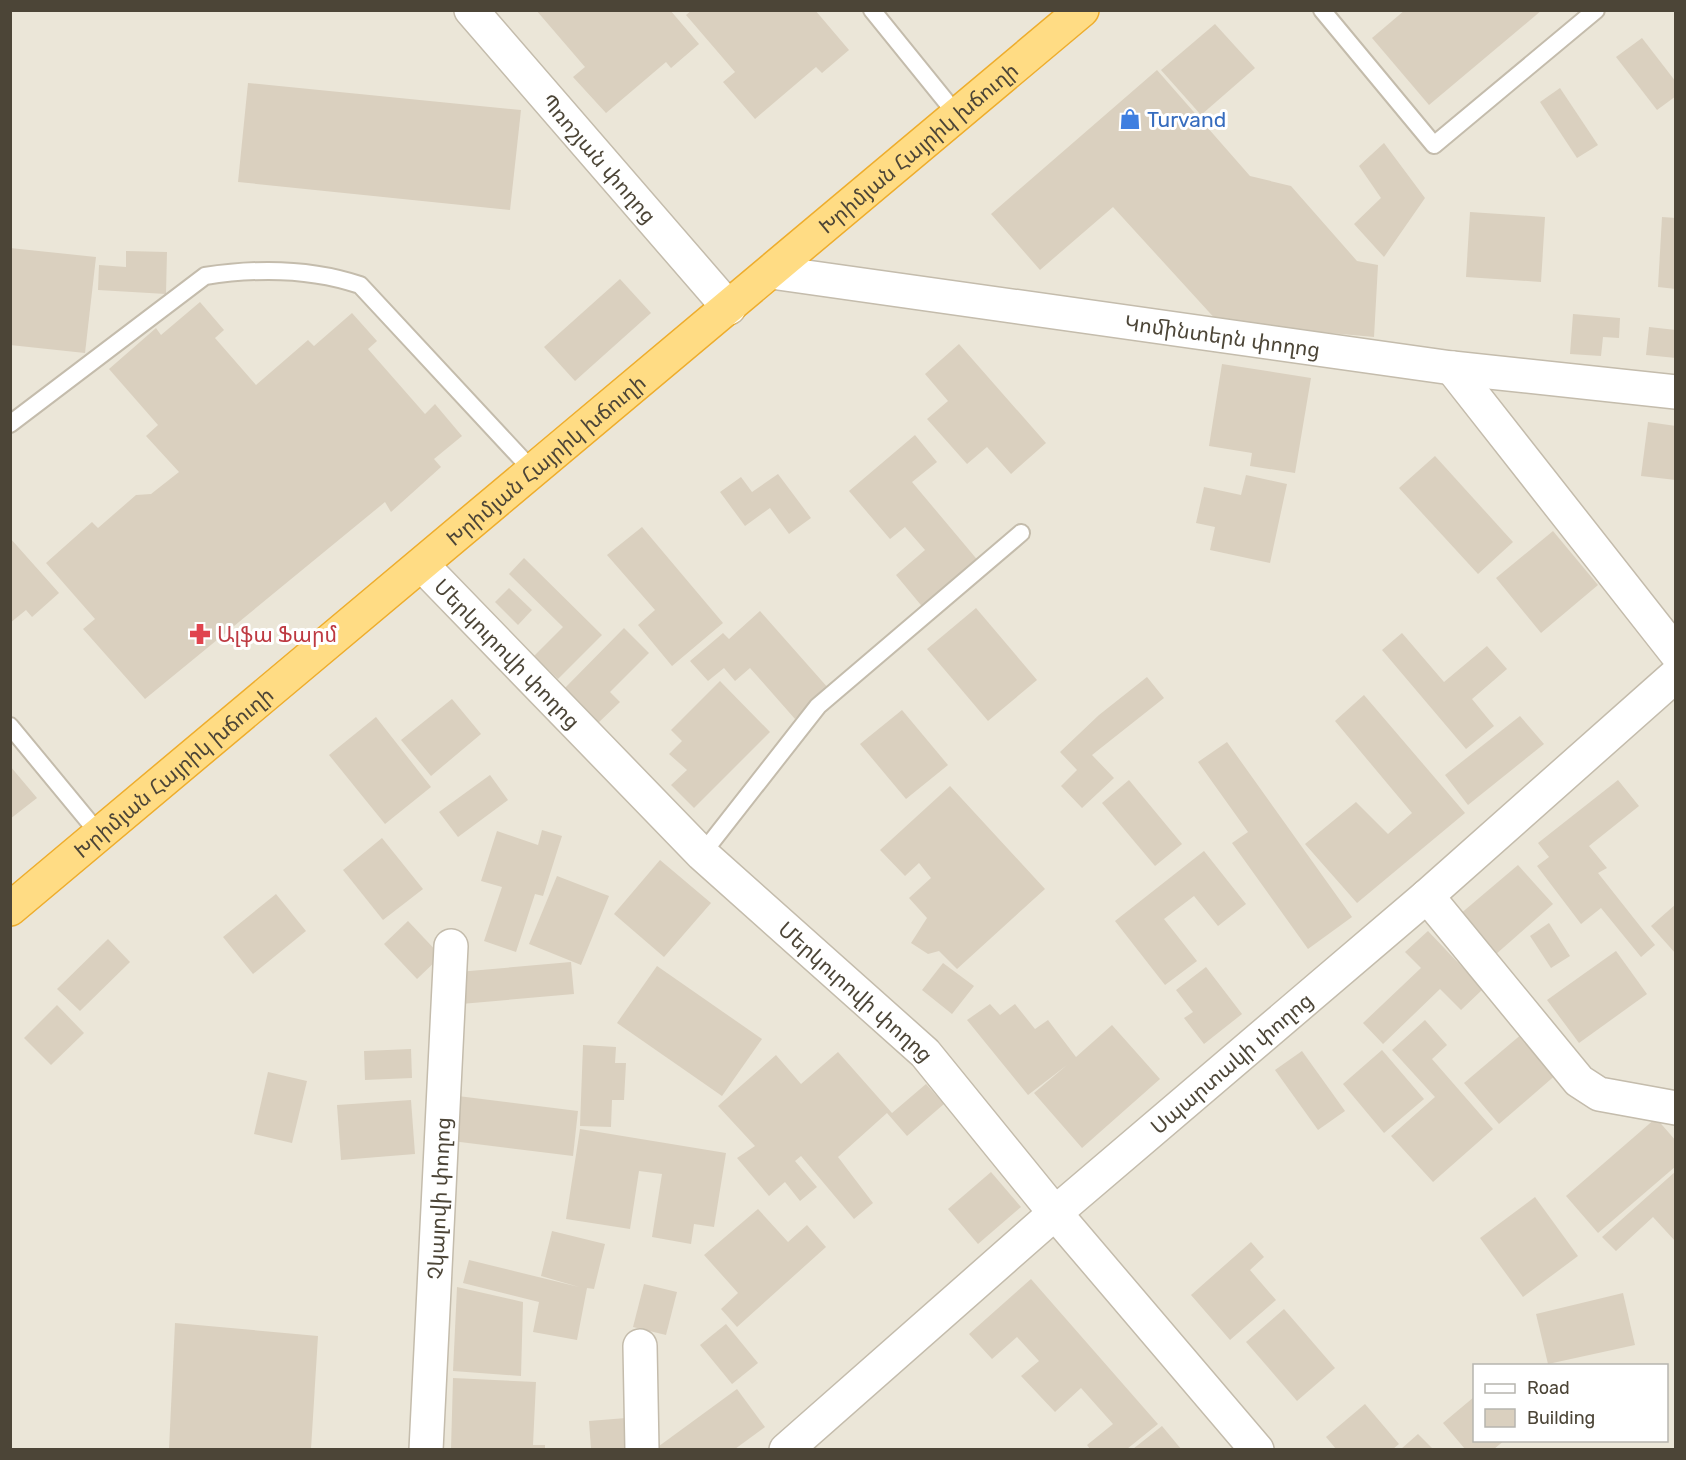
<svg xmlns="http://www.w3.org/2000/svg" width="1686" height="1460" font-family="Rubik,'Noto Sans Armenian',sans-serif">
<rect width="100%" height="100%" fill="#f7f3eb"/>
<path fill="#ebe6d8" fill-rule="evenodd" d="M10 11H1675V1449H11ZM1474 1366H1666V1440H1474Z"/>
<g fill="#dad0bf">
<path d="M536 10H670L699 44 671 68 666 62 606 113 573 77 585 67Z"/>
<path d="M692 10H815L849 50 822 73 816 67 755 119 723 82 735 72 686 15Z"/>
<path d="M1405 10H1542L1429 105 1372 38Z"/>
<path d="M1215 24 1255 68 1201 115 1161 70Z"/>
<path d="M1642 38 1676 82V96L1657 110 1616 57Z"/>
<path d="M1157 70 1250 176 1291 186 1357 261 1378 265 1374 337 1219 323 1113 207 1040 270 991 214Z"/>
<path d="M248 83 521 110 510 210 238 182Z"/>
<path d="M1560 88 1598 145 1577 158 1540 102Z"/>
<path d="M1384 143 1425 198 1384 257 1354 224 1381 198 1359 166Z"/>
<path d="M1470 212 1545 217 1541 282 1466 277Z"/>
<path d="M1662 217 1676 218V289L1658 287Z"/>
<path d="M10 248 96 257 85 353 10 345Z"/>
<path d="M126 251 167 252 166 294 98 290 99 265 126 267Z"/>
<path d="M620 279 651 313 575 381 544 347Z"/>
<path d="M200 302 224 330 215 338 256 385 308 340 314 346 352 313 377 341 368 349 425 414 435 404 462 436 434 459 441 467 391 512 385 502 145 699 83 629 95 619 46 563 92 522 98 528 136 495 151 494 179 472 146 436 158 425 109 369 156 328 161 335Z"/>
<path d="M1573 314 1620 318 1619 338 1603 337 1601 356 1570 354Z"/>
<path d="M1649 327 1676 330V358L1646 355Z"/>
<path d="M959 344 1046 443 1011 474 987 447 967 464 927 419 948 401 925 374Z"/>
<path d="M1222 364 1311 378 1295 473 1250 466 1252 453 1209 446Z"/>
<path d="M1648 422 1676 426V480L1641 476Z"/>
<path d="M915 435 937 462 912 482 980 563 925 610 896 575 925 550 905 527 890 539 849 491Z"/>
<path d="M1435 456 1513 542 1478 574 1399 488Z"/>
<path d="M778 474 811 518 789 534 770 508 745 526 720 492 741 477 752 492Z"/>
<path d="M1246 475 1287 484 1270 563 1210 550 1215 527 1196 523 1204 487 1241 495Z"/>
<path d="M642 527 723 623 672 666 638 625 655 610 607 555Z"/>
<path d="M1553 531 1598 585 1541 633 1496 578Z"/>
<path d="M10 538 59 593 32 617 26 610 10 623Z"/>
<path d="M524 558 602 635 558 679 534 656 563 627 509 574Z"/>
<path d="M509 588 532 610 518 625 495 602Z"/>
<path d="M976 608 1037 680 988 721 927 649Z"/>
<path d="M760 611 829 689 795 719 750 668 735 681 724 668 708 681 690 661 723 633 729 639Z"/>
<path d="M624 628 649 653 610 692 620 702 597 724 562 691Z"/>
<path d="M1402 633 1444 682 1487 646 1507 669 1472 699 1494 726 1466 749 1382 650Z"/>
<path d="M1147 677 1164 698 1092 755 1114 778 1082 808 1061 786 1077 770 1060 752 1099 715Z"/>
<path d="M720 681 770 732 694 808 671 785 687 770 669 754 682 741 671 730Z"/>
<path d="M1364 695 1465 813 1357 903 1305 844 1356 802 1388 834 1412 813 1335 721Z"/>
<path d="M452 699 481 734 431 776 401 740Z"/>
<path d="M902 710 948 765 906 799 860 744Z"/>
<path d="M1520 716 1544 744 1468 805 1445 775Z"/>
<path d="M376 717 431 787 385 824 329 755Z"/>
<path d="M1227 742 1352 917 1308 949 1232 843 1248 832 1198 762Z"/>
<path d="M10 766 37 798 10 819Z"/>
<path d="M490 775 508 800 458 837 439 812Z"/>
<path d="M1129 780 1182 844 1155 866 1102 803Z"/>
<path d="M1618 780 1639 806 1589 846 1607 868 1598 873 1655 945 1641 957 1601 908 1581 924 1537 866 1549 857 1538 843Z"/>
<path d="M950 786 1045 889 957 969 939 951 928 954 911 943 927 918 909 898 931 878 919 863 905 876 880 850Z"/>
<path d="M542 830 562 836 543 896 535 894 516 952 484 941 502 887 481 881 497 831 538 845Z"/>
<path d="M382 838 423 889 383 920 343 870Z"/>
<path d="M1204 851 1246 904 1218 926 1194 896 1164 919 1197 961 1165 985 1115 921Z"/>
<path d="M660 860 711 903 664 957 614 914Z"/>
<path d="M1518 865 1553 904 1495 955 1459 915Z"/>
<path d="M557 876 609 896 581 965 529 944Z"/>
<path d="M276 894 306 931 253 974 223 937Z"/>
<path d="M1676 904V954L1651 926Z"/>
<path d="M408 921 441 956 417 979 384 944Z"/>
<path d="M1549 923 1570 956 1551 968 1530 936Z"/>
<path d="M1428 931 1483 989 1461 1010 1440 989 1383 1044 1363 1023 1421 968 1405 952Z"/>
<path d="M108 939 130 962 80 1011 57 989Z"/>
<path d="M1616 951 1647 994 1579 1043 1547 1000Z"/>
<path d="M571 962 574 994 461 1004 458 972Z"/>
<path d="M943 963 974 986 952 1014 922 990Z"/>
<path d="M657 966 762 1039 722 1096 617 1023Z"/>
<path d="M1206 967 1242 1014 1204 1044 1184 1018 1193 1012 1176 990Z"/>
<path d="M990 1004 1000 1015 1015 1004 1035 1029 1048 1020 1076 1057 1112 1025 1160 1079 1082 1148 1034 1093 1067 1065 1028 1095 967 1020Z"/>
<path d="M57 1005 84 1033 51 1065 24 1038Z"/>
<path d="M1425 1020 1447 1045 1432 1059 1493 1129 1433 1182 1391 1136 1435 1097 1392 1050Z"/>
<path d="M1523 1033 1558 1073 1499 1124 1464 1083Z"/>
<path d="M583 1045 616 1047 615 1063H626L624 1100H612L611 1127 580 1126Z"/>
<path d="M411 1049 412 1078 365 1080 364 1051Z"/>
<path d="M1382 1050 1424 1099 1384 1133 1343 1084Z"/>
<path d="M1302 1051 1345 1111 1318 1130 1275 1070Z"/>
<path d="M838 1052 892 1113 926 1084 944 1104 907 1136 887 1113 838 1157 873 1203 854 1219 801 1156 795 1161 817 1187 800 1201 785 1182 769 1196 737 1158 755 1146 718 1106 776 1055 801 1084Z"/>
<path d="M268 1072 307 1081 292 1143 254 1134Z"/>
<path d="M458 1096 578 1111 573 1156 452 1141Z"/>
<path d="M411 1100 415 1154 341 1160 337 1105Z"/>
<path d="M1656 1118 1676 1141V1166L1598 1233 1566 1196Z"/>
<path d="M580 1129 726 1153 714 1227 694 1224 691 1244 652 1237 662 1174 639 1171 630 1229 566 1219Z"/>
<path d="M1676 1171V1242L1653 1217 1616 1251 1602 1237Z"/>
<path d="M991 1172 1021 1207 978 1244 948 1209Z"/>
<path d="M1535 1197 1578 1256 1523 1297 1480 1238Z"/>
<path d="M758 1209 788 1242 807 1225 826 1247 737 1327 721 1309 738 1293 704 1255Z"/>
<path d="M552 1231 605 1244 594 1289 587 1288 577 1340 533 1332 539 1302 463 1283 469 1260 579 1287 541 1276Z"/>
<path d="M1251 1242 1264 1257 1250 1270 1276 1300 1230 1340 1191 1295Z"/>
<path d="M1031 1279 1158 1424 1127 1449H1090L1087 1445 1113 1424 1081 1388 1055 1412 1021 1376 1039 1361 1017 1337 992 1359 969 1334Z"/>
<path d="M644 1284 677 1292 666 1335 633 1327Z"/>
<path d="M457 1287 523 1302 521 1376 453 1371Z"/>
<path d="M1623 1293 1635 1345 1548 1364 1536 1314Z"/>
<path d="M1284 1309 1335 1368 1297 1401 1246 1342Z"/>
<path d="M175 1323 318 1336 311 1449H169Z"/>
<path d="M726 1324 758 1363 732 1384 700 1345Z"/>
<path d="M453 1378 536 1382 533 1445H545V1449H451Z"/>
<path d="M737 1389 765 1427 735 1449H655Z"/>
<path d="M1474 1397V1440H1505L1494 1449H1465L1443 1423Z"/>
<path d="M1365 1404 1399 1444 1393 1449H1336L1326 1437Z"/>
<path d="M626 1418 629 1449H591L589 1421Z"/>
<path d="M1162 1426 1181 1449H1133Z"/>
<path d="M1418 1434 1433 1449H1401Z"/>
</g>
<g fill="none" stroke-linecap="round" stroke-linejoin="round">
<defs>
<g id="service">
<path d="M872 10 957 115"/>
<path d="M1322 10 1434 145 1596 10"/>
<path d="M10 424 205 276C257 268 310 268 360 285L533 471"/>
<path d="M10 726 100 835"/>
<path d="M702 854 818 706 1021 533"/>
</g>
<g id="minor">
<path id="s1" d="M471 10 729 308"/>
<path id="s2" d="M771 272 1452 368 1676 392"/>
<path d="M1452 368 1676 653"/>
<path id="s3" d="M422 565 702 854 925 1053 1055 1213 1257 1450"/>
<path d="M1427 896 1579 1081 1599 1094 1676 1108"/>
<path d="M640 1346 642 1450"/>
<path id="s4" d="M426 1450 451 946"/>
<path id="s5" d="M786 1450 1055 1213 1427 896 1676 675"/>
</g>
<g id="trunk">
<path id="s6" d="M10 909 1082 10"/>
</g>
</defs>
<use href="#service" stroke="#c4bcac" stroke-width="20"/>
<use href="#minor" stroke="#c4bcac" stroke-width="36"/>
<use href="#trunk" stroke="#eead2d" stroke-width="36"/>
<use href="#service" stroke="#fff" stroke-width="16"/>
<use href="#minor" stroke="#fff" stroke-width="33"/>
<use href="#trunk" stroke="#ffdc84" stroke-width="33"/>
</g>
<defs>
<symbol id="shop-bare" viewBox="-9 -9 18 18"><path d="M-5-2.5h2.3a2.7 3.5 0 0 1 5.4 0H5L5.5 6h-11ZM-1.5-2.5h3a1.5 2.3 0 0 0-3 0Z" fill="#3f7fe0" stroke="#fff" stroke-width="2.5" paint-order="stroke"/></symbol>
<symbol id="pharmacy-bare" viewBox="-9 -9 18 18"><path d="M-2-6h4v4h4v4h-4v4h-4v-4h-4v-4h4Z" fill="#e0444e" stroke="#fff" stroke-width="2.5" paint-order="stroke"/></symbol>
</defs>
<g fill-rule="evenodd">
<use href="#shop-bare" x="1115" y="104" width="30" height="30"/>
<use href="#pharmacy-bare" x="185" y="619" width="30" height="30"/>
</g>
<g text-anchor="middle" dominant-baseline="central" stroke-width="6" stroke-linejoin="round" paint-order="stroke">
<g font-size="21" fill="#366cbe" stroke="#fff" text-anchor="start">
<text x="1147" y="119">Turvand</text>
</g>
<g font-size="21" fill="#4c4537" stroke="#fff">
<text stroke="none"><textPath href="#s6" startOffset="1185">Խրիմյան Հայրիկ խճուղի</textPath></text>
<text stroke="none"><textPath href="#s1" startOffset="196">Պռոշյան փողոց</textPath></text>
<text stroke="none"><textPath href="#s2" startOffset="456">Կոմինտերն փողոց</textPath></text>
<text stroke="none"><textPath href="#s6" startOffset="699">Խրիմյան Հայրիկ խճուղի</textPath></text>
<text stroke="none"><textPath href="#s3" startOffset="123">Մերկուրովի փողոց</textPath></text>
<text stroke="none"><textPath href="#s6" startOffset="213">Խրիմյան Հայրիկ խճուղի</textPath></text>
<text stroke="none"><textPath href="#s3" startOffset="609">Մերկուրովի փողոց</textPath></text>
<text stroke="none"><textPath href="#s5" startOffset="590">Սպարտակի փողոց</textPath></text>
<text stroke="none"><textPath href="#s4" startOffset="252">Չկալովի փողոց</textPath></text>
</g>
<g font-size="21" fill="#be3a42" stroke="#fff" text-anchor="start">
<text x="217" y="634">Ալֆա Ֆարմ</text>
</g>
</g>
<rect width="1686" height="1460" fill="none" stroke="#4c4537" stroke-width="24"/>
<rect x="1473" y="1364" width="195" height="78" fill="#ffffff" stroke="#b7b5af" stroke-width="1.5"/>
<rect x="1485" y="1384" width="30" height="9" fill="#ffffff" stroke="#b7b5af" stroke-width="1.5"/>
<text x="1527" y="1394" font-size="18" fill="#4c4537">Road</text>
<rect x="1485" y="1409" width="30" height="18" fill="#dad0bf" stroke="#b7b5af" stroke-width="1.5"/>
<text x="1527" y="1424" font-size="18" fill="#4c4537">Building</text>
</svg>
